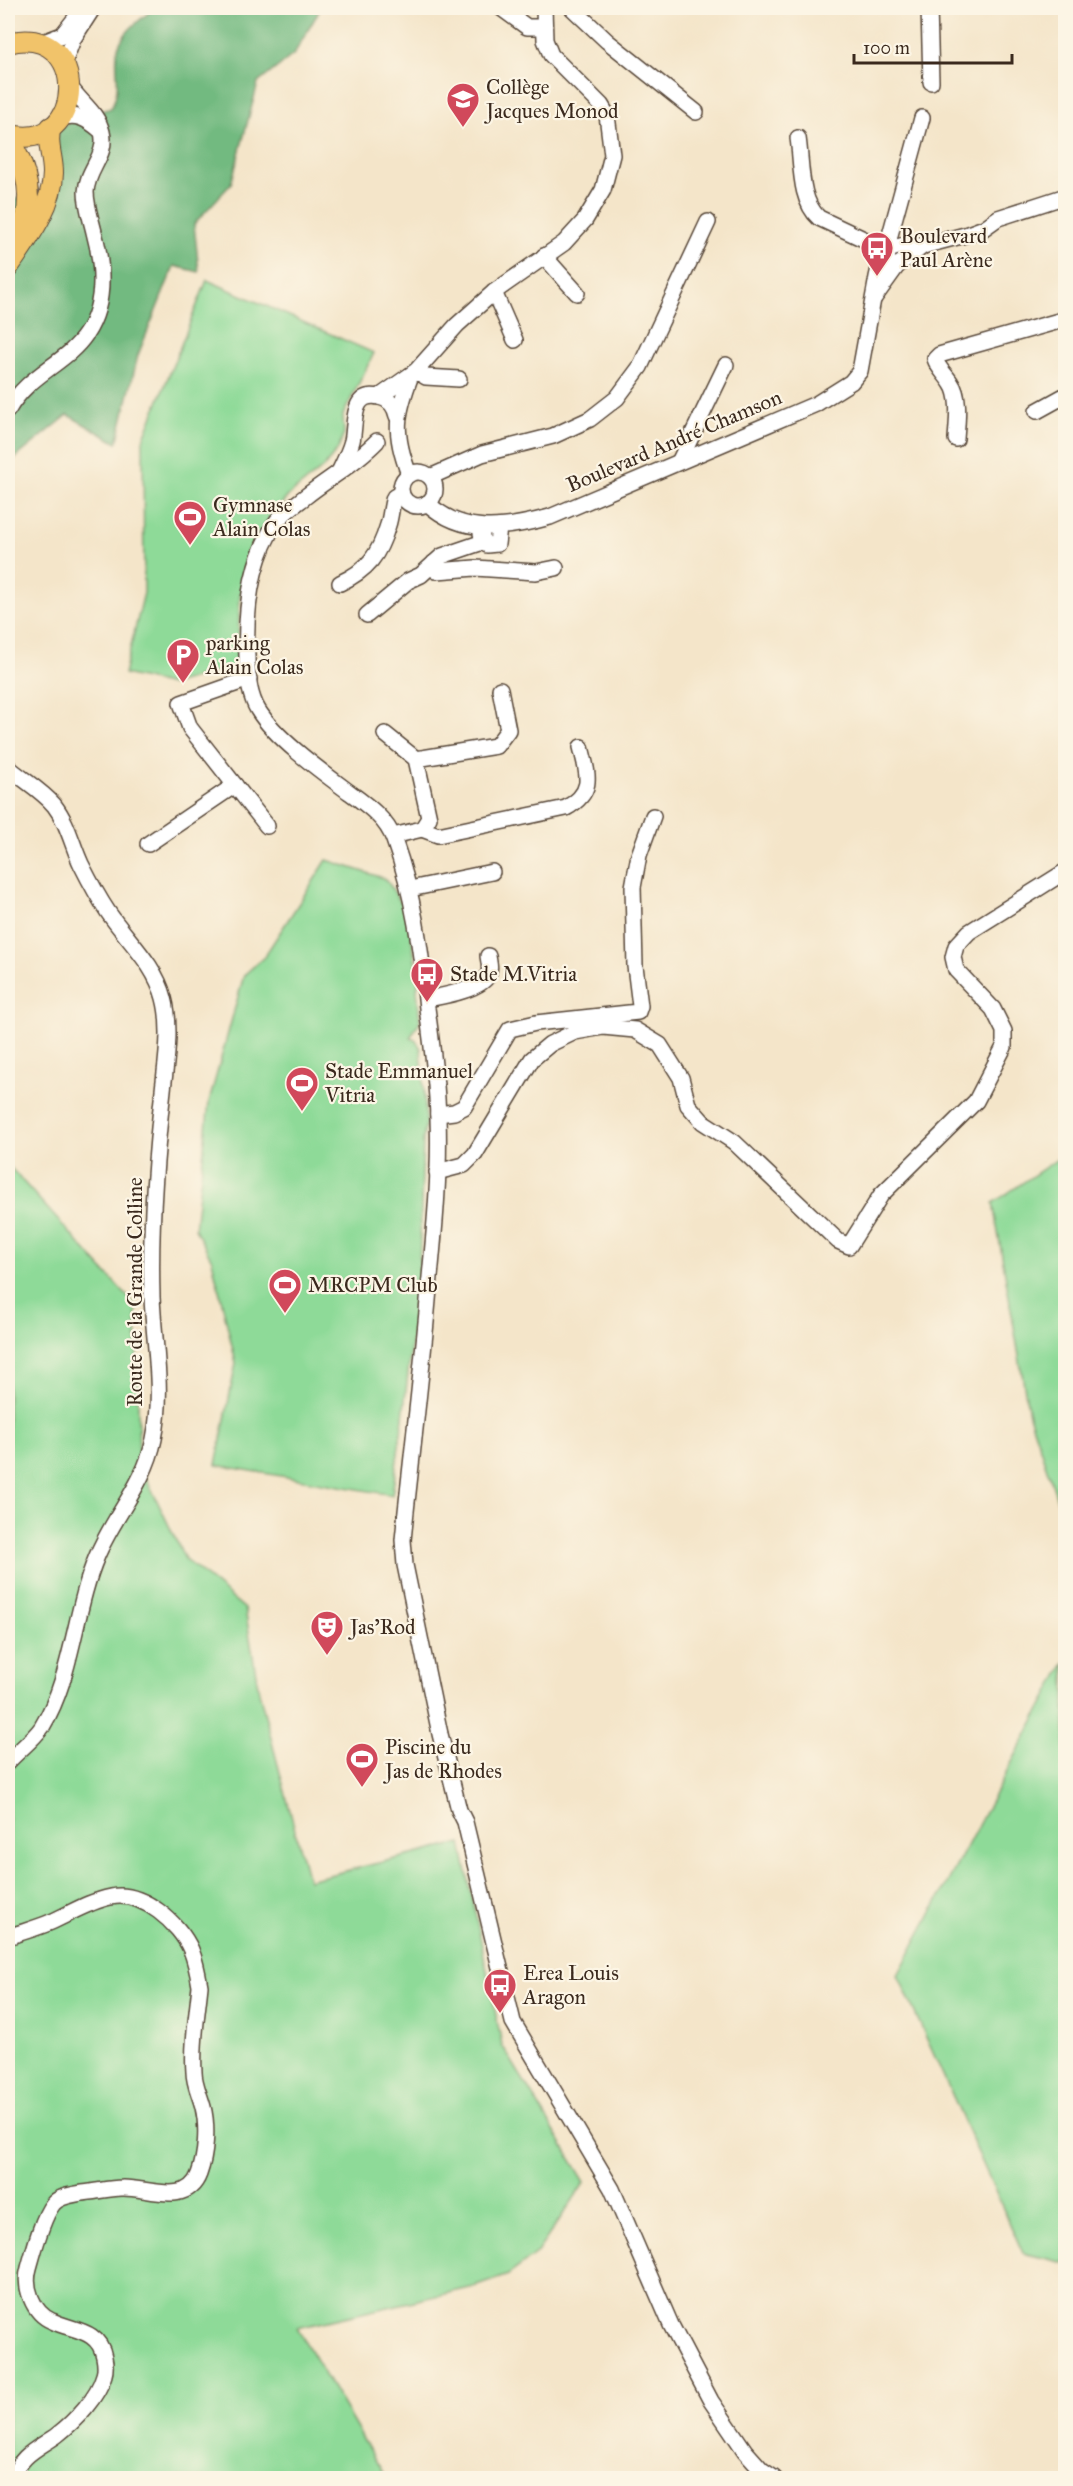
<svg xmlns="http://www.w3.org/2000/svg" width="1073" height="2486" font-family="'IM FELL Great Primer',serif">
<rect width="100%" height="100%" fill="#fcf5e5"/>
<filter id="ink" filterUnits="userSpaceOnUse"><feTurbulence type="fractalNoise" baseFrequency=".0167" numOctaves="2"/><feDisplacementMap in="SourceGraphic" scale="12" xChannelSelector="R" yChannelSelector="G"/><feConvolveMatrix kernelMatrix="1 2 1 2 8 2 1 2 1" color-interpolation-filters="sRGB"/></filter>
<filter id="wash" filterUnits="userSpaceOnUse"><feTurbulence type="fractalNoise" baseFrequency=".008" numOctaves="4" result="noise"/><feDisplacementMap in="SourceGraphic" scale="24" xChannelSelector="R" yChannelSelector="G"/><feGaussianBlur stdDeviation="1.35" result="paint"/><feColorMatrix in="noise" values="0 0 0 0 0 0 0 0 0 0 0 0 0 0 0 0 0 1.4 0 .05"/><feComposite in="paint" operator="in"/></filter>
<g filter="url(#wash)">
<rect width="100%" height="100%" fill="#f4e5c9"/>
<g fill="#8eda98" stroke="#64825b" stroke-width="1.5">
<path d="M207 280 374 353 343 415 344 434 338 449 323 468 289 495 265 524 240 595 237 666 171 685 124 674 144 593 143 440Z"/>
<path d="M327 860 386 879 407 912 419 981 417 989 420 1021 410 1038 416 1040 421 1049 426 1122 423 1139 419 1273 403 1418 392 1495 216 1465 236 1363 212 1260 195 1229 209 1102 244 975 264 957Z"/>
<path d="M1065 1154V1523L1029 1415 993 1203Z"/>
<path d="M8 1165 136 1306 139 1463 185 1559 245 1609 259 1692 308 1880 461 1843 502 2045 585 2182 536 2254 508 2275 474 2287 297 2328 386 2478H8Z"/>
<path d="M1065 1663V2263L1023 2253 898 1975Z"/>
</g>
<path fill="#72ba80" stroke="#56724f" stroke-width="1.5" d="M155 8H321L294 54 258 83 231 184 194 224 199 272 174 266 138 355 117 443 68 415 14 459 8 455V197L48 205 59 126 111 108C122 87 115 75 117 53 119 34 141 19 155 8Z"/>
</g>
<g filter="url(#ink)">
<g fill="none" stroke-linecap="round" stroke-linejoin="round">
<defs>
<g id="minor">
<path d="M501 8 527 27H543"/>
<path d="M572 8 607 41 696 112"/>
<path d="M929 8 931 82"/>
<path d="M41 43 62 35 78 15"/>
<path d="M64 63 73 39 93 8"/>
<path d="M60 119C75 112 87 119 100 130"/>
<path d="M798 138C802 164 799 200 819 218L889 251"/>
<path d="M544 256 577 293"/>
<path d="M897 266 891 264 887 260 890 235 922 118"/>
<path d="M494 292 515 340"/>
<path d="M874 298 897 266 923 246"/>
<path d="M416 371 426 377 459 379"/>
<path d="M379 397 416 371 457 325 494 292 564 243 585 220 603 190 612 155 607 115 601 105 551 55 545 40 544 8"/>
<path d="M8 410C28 374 66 364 86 334 106 304 103 265 94 232 91 219 86 205 86 192 87 168 108 156 102 132 97 112 81 103 71 88"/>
<path d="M1037 411 1066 395"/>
<path d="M956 439C957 423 961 397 951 383 946 375 938 368 935 359L939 355 1066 319"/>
<path d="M377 441C356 463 329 478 305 497 296 504 284 512 277 521 250 560 245 611 247 657 247 674 249 695 258 710 275 738 322 772 349 792 367 805 387 819 394 840 414 895 421 951 427 1008 432 1045 437 1081 438 1118 440 1171 435 1225 430 1277 423 1365 412 1452 403 1540L405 1565 440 1734 459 1810 465 1822 513 2022 612 2189 671 2325 711 2401 745 2451 762 2470 774 2478"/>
<path d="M680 460 726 365"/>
<path d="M339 472C344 462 349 452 352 441 356 425 350 391 379 397 390 399 395 407 397 416"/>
<circle cx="418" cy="489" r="17"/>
<path d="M409 474C393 433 396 415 411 375"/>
<path d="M430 477 482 454 553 436 590 419 617 398 640 367 708 222"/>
<path d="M427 503C463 536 506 529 550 517L816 404 851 382 860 371 877 277 881 260 891 249 904 245 923 246 965 235 984 228 998 218 1066 196"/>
<path d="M481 533 483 542 487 545 497 544 499 527"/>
<path d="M434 563 437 571 475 568 536 572 556 568"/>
<path d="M340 583C368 570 379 555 388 525 391 516 391 506 394 497L401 493"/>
<path d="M367 615 408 581 421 575 442 556 483 542"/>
<path d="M249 679 181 703 190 728 267 826"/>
<path d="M385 734 416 759 429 818 422 829 393 836"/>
<path d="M416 759 496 746 508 730 500 689"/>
<path d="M8 767C23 780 41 790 54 805 68 823 72 845 81 864 89 880 98 897 108 912 127 940 155 964 164 998 172 1028 166 1061 163 1090 155 1159 150 1229 152 1297 154 1345 164 1391 154 1439 145 1484 114 1515 97 1556 74 1610 73 1676 42 1727 33 1740 19 1750 8 1762"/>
<path d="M422 829 438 835 566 808C595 792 588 775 581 747"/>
<path d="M148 844 235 785"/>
<path d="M410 889 492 872"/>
<path d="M427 999C442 996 481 990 488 975 491 969 489 963 488 956"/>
<path d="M438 1114 454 1112 464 1107 510 1029 536 1023 638 1012 640 1006 635 966 633 887 639 855 653 816"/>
<path d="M437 1172 464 1165 475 1154 532 1059 550 1044 575 1032 603 1027 635 1030 660 1045 681 1078 688 1105 703 1122 734 1142 838 1241 849 1246 881 1195 976 1101 1004 1047V1031L993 1009 956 970 953 957 956 946 969 932 1066 871"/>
<path d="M8 1937C22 1932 37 1928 51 1922 71 1913 90 1901 111 1897 142 1890 180 1924 191 1950 196 1962 198 1974 200 1986 197 2015 192 2044 194 2072 194 2084 200 2095 203 2107 208 2127 206 2155 199 2174 187 2207 147 2187 122 2188 109 2188 95 2192 82 2193 72 2195 59 2196 53 2204 42 2218 34 2250 29 2268 26 2278 27 2288 31 2298 35 2308 42 2317 52 2321 73 2331 99 2329 104 2357 105 2362 106 2369 104 2375 98 2397 75 2421 57 2435 41 2447 17 2456 15 2478"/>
</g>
<g id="major">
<path d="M8 43C91 21 88 157 8 134"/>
<path d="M8 139C29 169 34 200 21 235"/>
<path d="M8 268C26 241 53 207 53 173 53 156 46 144 51 127"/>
</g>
</defs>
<use href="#minor" stroke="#574638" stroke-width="18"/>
<use href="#major" stroke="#574638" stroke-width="22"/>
<use href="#minor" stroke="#fff" stroke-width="15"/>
<use href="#major" stroke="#f1c36a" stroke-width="20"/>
</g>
</g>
<defs>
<symbol id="school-pin" viewBox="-11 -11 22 30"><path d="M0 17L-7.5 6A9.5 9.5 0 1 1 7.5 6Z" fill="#d1495b" stroke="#fcf5e5"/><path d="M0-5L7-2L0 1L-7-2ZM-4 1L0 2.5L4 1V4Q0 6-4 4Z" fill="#fff"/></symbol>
<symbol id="bus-pin" viewBox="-11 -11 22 30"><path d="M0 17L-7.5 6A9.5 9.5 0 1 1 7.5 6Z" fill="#d1495b" stroke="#fcf5e5"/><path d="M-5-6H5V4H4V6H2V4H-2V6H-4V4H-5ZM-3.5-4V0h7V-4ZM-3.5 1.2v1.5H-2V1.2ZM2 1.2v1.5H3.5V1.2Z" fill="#fff"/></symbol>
<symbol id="stadium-pin" viewBox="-11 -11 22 30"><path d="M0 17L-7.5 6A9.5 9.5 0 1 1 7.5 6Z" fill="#d1495b" stroke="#fcf5e5"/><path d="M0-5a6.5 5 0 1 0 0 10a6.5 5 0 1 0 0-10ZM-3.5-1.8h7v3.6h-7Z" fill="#fff"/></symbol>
<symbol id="parking-pin" viewBox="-11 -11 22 30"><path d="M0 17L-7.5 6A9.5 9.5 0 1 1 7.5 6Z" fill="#d1495b" stroke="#fcf5e5"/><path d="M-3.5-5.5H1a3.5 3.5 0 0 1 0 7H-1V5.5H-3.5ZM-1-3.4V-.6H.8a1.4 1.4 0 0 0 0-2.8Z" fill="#fff"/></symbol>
<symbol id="theatre-pin" viewBox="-11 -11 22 30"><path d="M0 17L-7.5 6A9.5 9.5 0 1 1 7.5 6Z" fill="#d1495b" stroke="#fcf5e5"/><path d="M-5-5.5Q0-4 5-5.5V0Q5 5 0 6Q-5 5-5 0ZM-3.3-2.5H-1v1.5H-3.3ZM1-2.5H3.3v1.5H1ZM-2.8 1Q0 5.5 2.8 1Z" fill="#fff"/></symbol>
</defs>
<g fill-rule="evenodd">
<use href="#school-pin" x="444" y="80" width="38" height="52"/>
<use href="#bus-pin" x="858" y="229" width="38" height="52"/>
<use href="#stadium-pin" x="171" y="498" width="38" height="52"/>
<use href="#parking-pin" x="164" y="636" width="38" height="52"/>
<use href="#bus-pin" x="408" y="955" width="38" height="52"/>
<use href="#stadium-pin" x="283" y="1064" width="38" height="52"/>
<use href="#stadium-pin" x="266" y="1266" width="38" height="52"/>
<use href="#theatre-pin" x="308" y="1608" width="38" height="52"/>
<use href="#stadium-pin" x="343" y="1740" width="38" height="52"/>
<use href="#bus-pin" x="481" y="1966" width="38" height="52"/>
</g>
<g text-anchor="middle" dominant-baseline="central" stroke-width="4.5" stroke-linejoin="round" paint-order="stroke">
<g font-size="21" fill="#3b2a1e" stroke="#fcf5e5" text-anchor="start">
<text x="486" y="87">Collège<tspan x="486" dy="24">Jacques Monod</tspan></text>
<text x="900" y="236">Boulevard<tspan x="900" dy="24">Paul Arène</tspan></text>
<text x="213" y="505">Gymnase<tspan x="213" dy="24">Alain Colas</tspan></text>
<text x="206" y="643">parking<tspan x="206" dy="24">Alain Colas</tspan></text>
<text x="450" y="974">Stade M.Vitria</text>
<text x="325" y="1071">Stade Emmanuel<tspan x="325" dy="24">Vitria</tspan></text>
<text x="308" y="1285">MRCPM Club</text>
<text x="350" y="1627">Jas'Rod</text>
<text x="385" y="1747">Piscine du<tspan x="385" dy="24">Jas de Rhodes</tspan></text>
<text x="523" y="1973">Erea Louis<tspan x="523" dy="24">Aragon</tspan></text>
</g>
<g font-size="21" fill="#3b2a1e" stroke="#fcf5e5">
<text transform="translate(674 441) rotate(-23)">Boulevard André Chamson</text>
<text transform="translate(135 1292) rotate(-90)">Route de la Grande Colline</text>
</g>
</g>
<rect width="1073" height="2486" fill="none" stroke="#fcf5e5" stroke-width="30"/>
<path d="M854 54v9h158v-9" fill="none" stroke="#3b2a1e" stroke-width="3"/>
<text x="863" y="54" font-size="18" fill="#3b2a1e" stroke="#fcf5e5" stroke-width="4.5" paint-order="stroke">100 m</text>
</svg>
